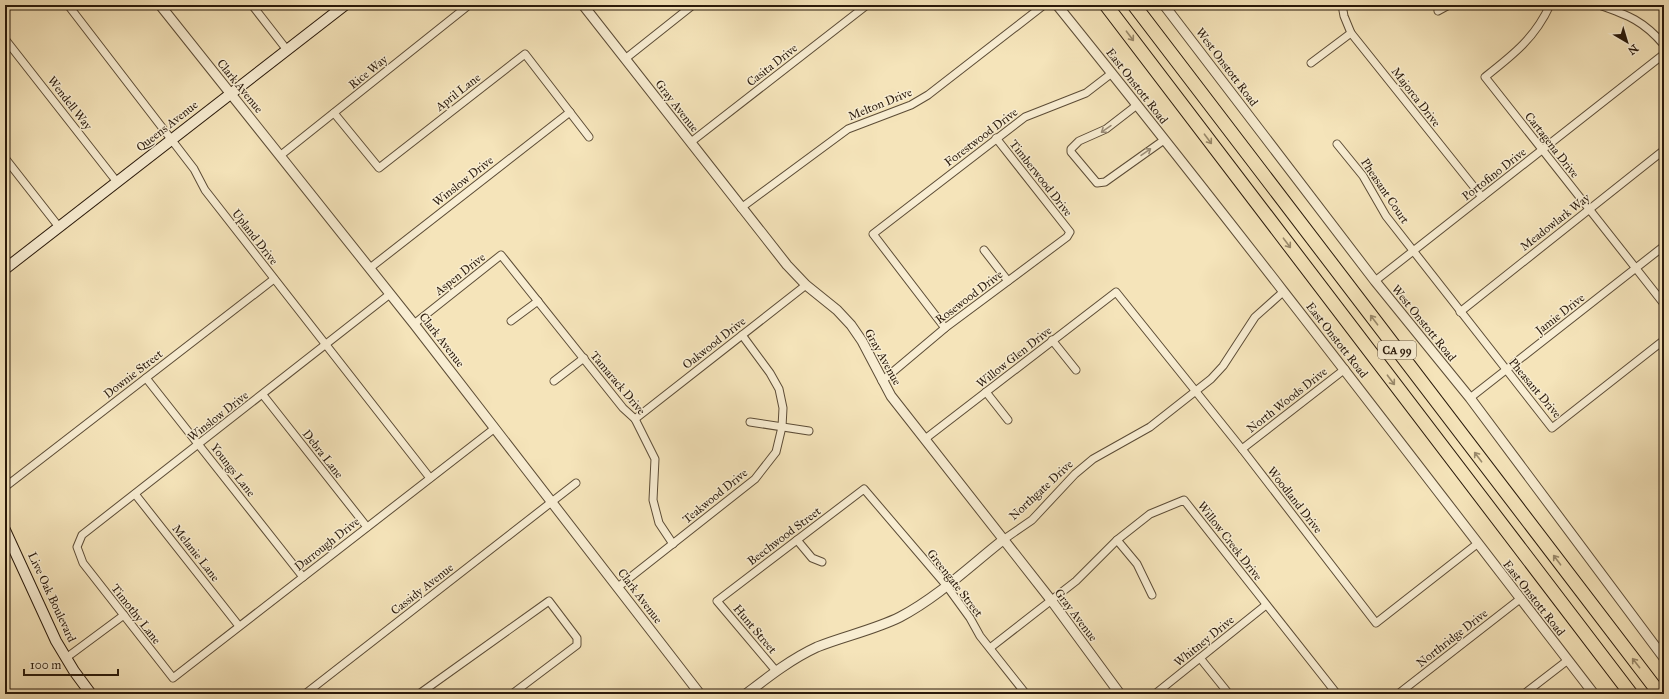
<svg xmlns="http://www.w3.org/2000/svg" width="1669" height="699" font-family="'IM FELL Great Primer',serif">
<rect width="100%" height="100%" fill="#f5e4ba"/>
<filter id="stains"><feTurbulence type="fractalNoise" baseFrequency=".005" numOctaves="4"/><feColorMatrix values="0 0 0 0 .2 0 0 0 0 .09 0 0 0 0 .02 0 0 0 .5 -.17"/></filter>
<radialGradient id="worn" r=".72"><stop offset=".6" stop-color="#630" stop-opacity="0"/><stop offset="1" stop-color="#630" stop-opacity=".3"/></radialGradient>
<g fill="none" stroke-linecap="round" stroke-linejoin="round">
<defs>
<g id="minor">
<path d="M68 5 194 169 205 190 430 478"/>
<path d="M252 5 287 50"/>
<path d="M1342 5 1344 16 1351 33 1482 197"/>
<path d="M1550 5C1535 38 1513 55 1485 77L1664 304"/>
<path d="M1599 5C1628 15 1644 21 1664 45"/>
<path d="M1438 11 1449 5"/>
<path d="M5 39 117 182"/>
<path d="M625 59 693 5"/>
<path d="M1311 63 1351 33"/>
<path d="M1137 105 1106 129 1079 141 1071 149V152L1097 183 1105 182 1164 140"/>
<path d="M334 113 379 168 525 54 589 137"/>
<path d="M691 142 867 5"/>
<path d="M1337 144 1363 176 1386 216 1552 428 1664 340"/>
<path d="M281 155 469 5"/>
<path d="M5 158 59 227"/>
<path d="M741 208 848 129 911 105 928 95 1044 5"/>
<path d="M984 250 1008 281"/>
<path d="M370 268 570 112"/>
<path d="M1375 281 1664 54"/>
<path d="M390 294 82 535 77 547 83 563 173 678 495 428"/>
<path d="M1460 312 1664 150"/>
<path d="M511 321 538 301"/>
<path d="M414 324 501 255 623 408 635 419 655 459 653 500 659 523 673 544"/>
<path d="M945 328 873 234 1025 117 1086 93 1112 73"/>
<path d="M1052 340 1076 370"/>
<path d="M146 378 303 577"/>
<path d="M554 381 584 358"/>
<path d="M882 381 945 328 1067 237 1070 232 996 138"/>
<path d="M986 392 1008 420"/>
<path d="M263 395 367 527"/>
<path d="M1470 398 1664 246"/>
<path d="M635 419 806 285"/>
<path d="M750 422 809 431"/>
<path d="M925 439 1116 292 1242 449 1376 623 1477 544"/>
<path d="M1242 449 1345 369"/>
<path d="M5 487 274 279"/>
<path d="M135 494 239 626"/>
<path d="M797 540 812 558 822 562"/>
<path d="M1003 540 1032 520 1075 474 1093 459 1150 427 1211 379 1223 366 1255 317 1283 292"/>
<path d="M1117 540 1137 564 1152 595"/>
<path d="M618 587 755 479 776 452 782 427 783 408 779 389 770 373 742 335"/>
<path d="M990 648 1076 581 1117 540 1150 514 1184 500 1337 694"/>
<path d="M66 658 124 615"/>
<path d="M1200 658 1229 694"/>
<path d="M776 671 717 601 864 489 946 585 970 618 980 636 1026 694"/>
<path d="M305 694 576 483"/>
<path d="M419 694 549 601 577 638V645L512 694"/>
<path d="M1155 694 1266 605"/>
<path d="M1398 694 1520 599"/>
<path d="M1524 694 1568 660"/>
</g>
<g id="tertiary">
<path d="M160 5 414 324 700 694"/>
<path d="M583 5 787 265 806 285 837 310 851 325 862 341 891 396 1051 600 1120 694"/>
<path d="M1057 5C1240 232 1416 463 1594 694"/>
<path d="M1164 5 1375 281 1470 398 1664 658"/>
<path d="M746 694C768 677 791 659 817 647 844 636 874 630 900 617 938 597 970 566 1003 540"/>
</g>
<g id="secondary">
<path d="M5 269 345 5"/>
<path d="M5 530 56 641 74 671 91 694"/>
</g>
<g id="motorway">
<path d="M1106 5 1631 694"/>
<path d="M1134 5 1660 694"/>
</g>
</defs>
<use href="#minor" stroke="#5c4c36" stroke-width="9"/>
<use href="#tertiary" stroke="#5c4c36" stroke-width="11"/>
<use href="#secondary" stroke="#29190a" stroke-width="12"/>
<use href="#motorway" stroke="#29190a" stroke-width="15"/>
<use href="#minor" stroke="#f8edd2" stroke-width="7"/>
<use href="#tertiary" stroke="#f8edd2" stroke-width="9"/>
<use href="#secondary" stroke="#f8edd2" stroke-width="10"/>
<use href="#motorway" stroke="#f5e4ba" stroke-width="13"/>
</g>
<defs><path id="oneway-shaft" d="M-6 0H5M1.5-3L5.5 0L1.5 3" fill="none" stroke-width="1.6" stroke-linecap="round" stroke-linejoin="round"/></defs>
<g stroke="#99896b">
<use href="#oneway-shaft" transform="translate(1130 36) rotate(53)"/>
<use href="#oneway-shaft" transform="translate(1208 139) rotate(53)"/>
<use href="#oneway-shaft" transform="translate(1287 243) rotate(53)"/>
<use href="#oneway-shaft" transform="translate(1374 320) rotate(-127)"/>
<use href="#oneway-shaft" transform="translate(1391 380) rotate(53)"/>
<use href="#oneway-shaft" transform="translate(1478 457) rotate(-127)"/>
<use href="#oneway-shaft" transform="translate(1557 560) rotate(-127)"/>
<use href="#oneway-shaft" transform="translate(1636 663) rotate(-128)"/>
</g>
<g stroke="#9b8e78">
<use href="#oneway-shaft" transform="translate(1106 129) rotate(145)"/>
<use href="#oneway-shaft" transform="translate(1146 152) rotate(-35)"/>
</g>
<g text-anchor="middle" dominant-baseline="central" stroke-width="3" stroke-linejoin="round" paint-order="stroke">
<rect fill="#f8edd2" stroke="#675946" stroke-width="1" x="1378" y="341" width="38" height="18" rx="3"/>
<g font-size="11" font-weight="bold" fill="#29190a">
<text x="1397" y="350">CA 99</text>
</g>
<g font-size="12" fill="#29190a" stroke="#f8edd2">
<text transform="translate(772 65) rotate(-38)">Casita Drive</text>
<text transform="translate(1227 67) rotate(53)">West Onstott Road</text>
<text transform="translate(368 72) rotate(-39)">Rice Way</text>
<text transform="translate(240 86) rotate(51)">Clark Avenue</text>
<text transform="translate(1137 86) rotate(52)">East Onstott Road</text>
<text transform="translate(458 92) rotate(-38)">April Lane</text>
<text transform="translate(1416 97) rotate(52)">Majorca Drive</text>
<text transform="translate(70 103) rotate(52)">Wendell Way</text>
<text transform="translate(880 104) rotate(-22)">Melton Drive</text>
<text transform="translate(677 106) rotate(52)">Gray Avenue</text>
<text transform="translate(167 126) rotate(-38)">Queens Avenue</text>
<text transform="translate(981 137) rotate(-37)">Forestwood Drive</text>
<text transform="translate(1552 145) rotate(52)">Cartagena Drive</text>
<text transform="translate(1494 174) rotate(-38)">Portofino Drive</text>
<text transform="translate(1041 178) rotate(52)">Timberwood Drive</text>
<text transform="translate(463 181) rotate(-38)">Winslow Drive</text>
<text transform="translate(1385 191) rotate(56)">Pheasant Court</text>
<text transform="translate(1555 222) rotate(-38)">Meadowlark Way</text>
<text transform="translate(255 237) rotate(52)">Upland Drive</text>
<text transform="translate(460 274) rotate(-38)">Aspen Drive</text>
<text transform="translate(969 297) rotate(-37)">Rosewood Drive</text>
<text transform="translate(1560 314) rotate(-38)">Jamie Drive</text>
<text transform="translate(1424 323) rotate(51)">West Onstott Road</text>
<text transform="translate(442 340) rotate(52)">Clark Avenue</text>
<text transform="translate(1337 340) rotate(52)">East Onstott Road</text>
<text transform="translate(714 343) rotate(-38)">Oakwood Drive</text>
<text transform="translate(883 357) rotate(61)">Gray Avenue</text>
<text transform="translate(1014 357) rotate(-38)">Willow Glen Drive</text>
<text transform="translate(133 374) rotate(-38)">Downie Street</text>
<text transform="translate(618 383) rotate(50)">Tamarack Drive</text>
<text transform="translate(1535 388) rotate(50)">Pheasant Drive</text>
<text transform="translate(1287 400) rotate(-38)">North Woods Drive</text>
<text transform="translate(218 416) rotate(-38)">Winslow Drive</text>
<text transform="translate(323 454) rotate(52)">Debra Lane</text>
<text transform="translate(233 470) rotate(52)">Youngs Lane</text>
<text transform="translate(1041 490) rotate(-43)">Northgate Drive</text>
<text transform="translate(715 496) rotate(-39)">Teakwood Drive</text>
<text transform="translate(1295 500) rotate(52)">Woodland Drive</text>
<text transform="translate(784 536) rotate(-37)">Beechwood Street</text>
<text transform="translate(1230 541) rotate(52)">Willow Creek Drive</text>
<text transform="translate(327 544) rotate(-38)">Darrough Drive</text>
<text transform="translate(196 553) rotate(52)">Melanie Lane</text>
<text transform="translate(955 583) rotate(52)">Greengate Street</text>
<text transform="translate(422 589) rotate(-38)">Cassidy Avenue</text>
<text transform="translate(640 596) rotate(53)">Clark Avenue</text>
<text transform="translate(52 597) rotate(65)">Live Oak Boulevard</text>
<text transform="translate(1534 598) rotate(52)">East Onstott Road</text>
<text transform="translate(136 614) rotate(52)">Timothy Lane</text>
<text transform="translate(1076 615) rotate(53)">Gray Avenue</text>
<text transform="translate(755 629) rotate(50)">Hunt Street</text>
<text transform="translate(1452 638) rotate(-38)">Northridge Drive</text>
<text transform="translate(1204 641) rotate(-39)">Whitney Drive</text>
</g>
</g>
<rect width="1669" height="699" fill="none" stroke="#f5e4ba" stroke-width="20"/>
<rect x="6" y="6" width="1657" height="687" fill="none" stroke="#29190a" stroke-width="2"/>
<rect x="10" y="10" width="1649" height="679" fill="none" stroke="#29190a"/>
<g transform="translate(1627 42) rotate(142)" stroke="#f8edd2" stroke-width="3" paint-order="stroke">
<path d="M0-3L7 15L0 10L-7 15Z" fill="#29190a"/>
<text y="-6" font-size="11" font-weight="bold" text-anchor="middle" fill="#29190a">N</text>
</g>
<path d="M24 669v6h94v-6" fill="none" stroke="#29190a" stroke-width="2"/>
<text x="30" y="669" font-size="12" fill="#29190a" stroke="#f8edd2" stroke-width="3" paint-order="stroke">100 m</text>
<rect width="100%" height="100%" filter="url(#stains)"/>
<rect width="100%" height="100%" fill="url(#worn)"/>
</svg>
